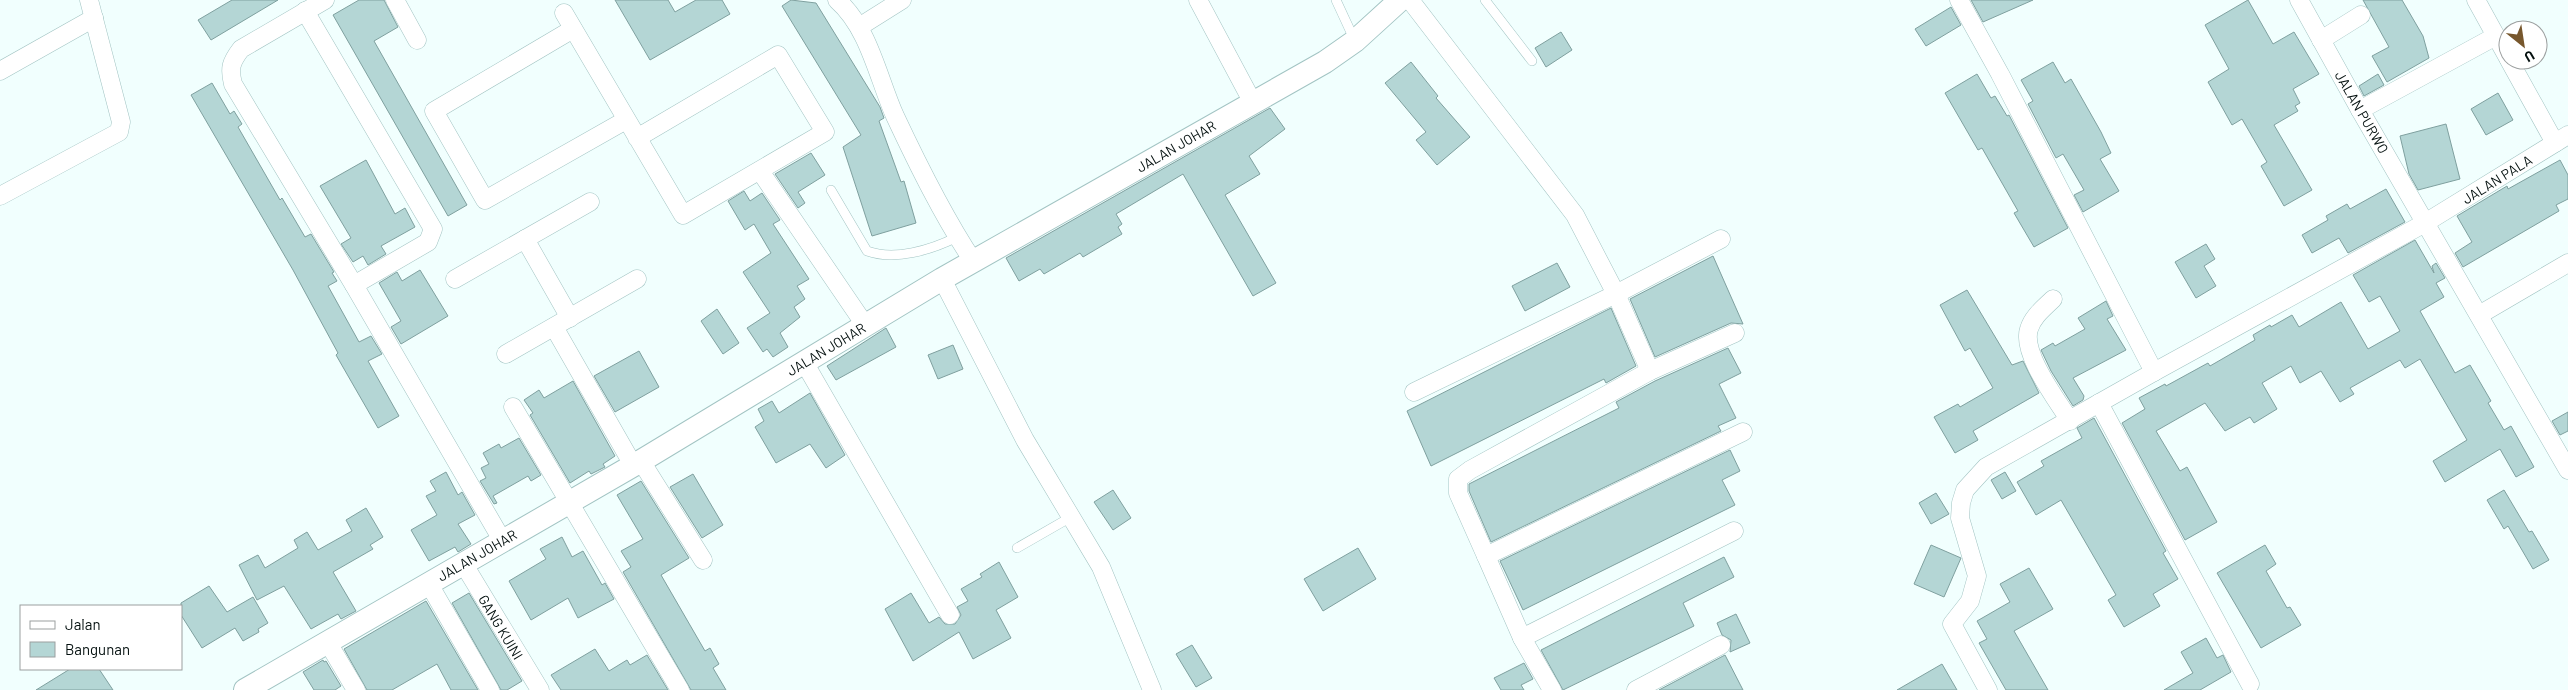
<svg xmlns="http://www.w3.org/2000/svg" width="2568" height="690" font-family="Barlow,sans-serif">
<rect width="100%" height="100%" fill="#f1fffe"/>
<g fill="#b4d6d5" stroke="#7fa09f">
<path d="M232 0H278L211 40 198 20Z"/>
<path d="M359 0H384L398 27 374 41 467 205 448 216 333 15Z"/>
<path d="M615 0H668L675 12 696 0H722L730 14 650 60Z"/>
<path d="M791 0 816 3 880 107 884 118 879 121 901 182 904 181 916 223 872 236 843 147 861 135 782 6Z"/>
<path d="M1971 0H2033L1983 22Z"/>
<path d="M2248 0 2273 44 2294 32 2319 74 2293 89 2300 103 2295 106 2298 111 2274 125 2312 190 2284 206 2261 166 2267 162 2242 119 2232 125 2208 82 2229 69 2205 25Z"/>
<path d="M2363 0H2402L2423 36 2429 58 2387 82 2372 56 2389 47Z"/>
<path d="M1951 7 1961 25 1926 46 1915 29Z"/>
<path d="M1561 32 1572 50 1546 67 1535 48Z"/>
<path d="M1411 62 1438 96 1436 98 1470 137 1437 165 1416 140 1426 132 1385 83Z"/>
<path d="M2053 62 2065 83 2071 79 2101 132 2111 153 2100 159 2119 191 2083 212 2074 195 2084 190 2063 154 2056 158 2028 104 2033 101 2021 80Z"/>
<path d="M1977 74 1991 98 1995 96 2007 116 2009 115 2068 228 2034 247 2014 213 2018 211 1982 148 1978 150 1945 93Z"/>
<path d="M2378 74 2384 85 2364 96 2359 86Z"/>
<path d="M212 83 230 114 234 111 242 124 238 127 280 200 282 198 305 237 311 234 334 272 332 273 337 281 328 286 359 342 371 336 382 354 368 361 399 416 378 428 336 355 338 353 293 270 191 95Z"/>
<path d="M2498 93 2513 120 2486 135 2471 109Z"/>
<path d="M1270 108 1285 129 1249 156 1260 174 1225 195 1276 283 1253 296 1183 174 1116 214 1122 224 1118 227 1122 234 1083 257 1080 253 1044 274 1040 269 1019 281 1006 258Z"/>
<path d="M2446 124 2460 179 2418 190 2409 174 2400 136Z"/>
<path d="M811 153 825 175 798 192 805 203 798 208 775 174Z"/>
<path d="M366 160 395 214 405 208 415 227 381 246 386 254 368 265 363 256 353 262 341 244 351 238 320 186Z"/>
<path d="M2560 160 2568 175V199L2556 205 2559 211 2463 267 2455 253 2472 242 2457 216 2507 186 2508 189Z"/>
<path d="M2386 189 2405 222 2348 253 2339 238 2312 253 2302 235 2328 220 2326 216 2347 204 2350 209Z"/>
<path d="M744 191 750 201 762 193 780 220 773 224 809 279 797 286 805 299 794 307 800 317 780 333 788 347 773 357 767 349 763 352 747 328 770 313 743 272 771 253 754 224 745 230 728 201Z"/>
<path d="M2415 240 2434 273 2432 266 2436 263 2445 278 2436 283 2444 297 2420 311 2455 373 2470 365 2491 401 2488 403 2504 430 2511 426 2534 467 2516 477 2500 449 2445 482 2433 461 2467 440 2420 359 2405 368 2400 360 2350 388 2354 394 2340 402 2321 371 2300 383 2291 366 2262 383 2277 409 2254 423 2250 417 2225 431 2205 403 2156 431 2180 471 2187 467 2217 522 2185 540 2122 423 2145 409 2139 398 2165 384 2166 386 2208 363 2210 366 2255 340 2253 335 2270 325 2271 327 2292 315 2299 327 2341 302 2368 349 2400 331 2380 296 2369 302 2353 275Z"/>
<path d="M2206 244 2215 259 2204 266 2216 286 2196 298 2175 262Z"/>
<path d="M1713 256 1743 324 1731 323 1655 357 1630 299Z"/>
<path d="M1557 263 1570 287 1525 311 1512 286Z"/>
<path d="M420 270 448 316 401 344 391 327 401 321 379 283 397 272 402 281Z"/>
<path d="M1967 290 2012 365 2023 361 2039 393 1973 431 1978 440 1955 453 1934 417 1958 404 1960 407 1993 388 1970 348 1965 351 1940 305Z"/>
<path d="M2106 301 2113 316 2107 319 2126 350 2073 378 2084 396 2083 400 2073 406 2051 371 2041 350 2053 343 2055 346 2085 329 2078 318Z"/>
<path d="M1611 308 1636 366 1606 383 1604 379 1431 466 1407 411Z"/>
<path d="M717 309 739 343 723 354 701 321Z"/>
<path d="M886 328 896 347 836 380 827 366Z"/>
<path d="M953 345 963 369 938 379 928 355Z"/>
<path d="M1728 348 1741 373 1719 384 1736 418 1718 426 1721 431 1491 542 1469 491V484L1619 408 1616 402 1655 381Z"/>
<path d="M639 351 659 387 615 412 594 376Z"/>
<path d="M573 381 615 456 603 464 605 467 591 474 589 471 570 483 530 415 533 413 524 400 539 390 544 398Z"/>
<path d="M810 393 845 455 826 468 810 444 776 463 755 427 764 421 758 409 772 401 779 413Z"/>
<path d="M2568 412V431L2560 435 2552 421Z"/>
<path d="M2094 418 2166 551 2163 553 2178 579 2153 594 2160 606 2124 627 2108 600 2116 595 2061 500 2036 515 2017 482 2044 466 2041 461 2082 438 2077 428Z"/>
<path d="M519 438 541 475 531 481 528 476 493 496 497 503 494 504 480 481 486 478 481 468 489 464 483 453 499 444 501 448Z"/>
<path d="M1730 450 1740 471 1722 480 1735 505 1523 610 1500 561Z"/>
<path d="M446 472 458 495 462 492 475 515 458 524 471 544 458 552 455 547 429 561 411 530 437 515 426 496 436 491 430 481Z"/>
<path d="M2005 472 2016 491 2002 499 1991 480Z"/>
<path d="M693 474 723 525 702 538 670 487Z"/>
<path d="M641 481 689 558 661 575 705 651 710 648 719 664 713 668 726 690H691L623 572 631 567 621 551 643 539 617 495Z"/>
<path d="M1113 490 1131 518 1113 530 1094 502Z"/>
<path d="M2504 490 2529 532 2532 531 2549 560 2533 569 2508 526 2504 529 2487 500Z"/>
<path d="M1936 493 1949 514 1931 524 1919 503Z"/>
<path d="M366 508 383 537 370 545 373 549 333 572 356 611 341 619 338 614 311 629 284 586 257 600 239 565 258 555 265 568 298 548 294 540 307 532 318 550 352 531 346 520Z"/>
<path d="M562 537 572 557 583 551 602 585 605 583 614 599 578 618 568 598 531 620 509 581 546 559 540 549Z"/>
<path d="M1931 545 1961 558 1944 597 1914 584Z"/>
<path d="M2265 545 2276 564 2266 571 2287 608 2290 607 2301 625 2261 648 2217 573Z"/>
<path d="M1358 548 1376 579 1323 611 1304 579Z"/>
<path d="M1724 557 1734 577 1683 603 1694 626 1563 690 1541 650Z"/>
<path d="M999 562 1018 597 996 610 1011 638 973 659 959 632 913 661 885 609 911 593 929 623 939 617 945 624H955L961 615 957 607 968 601 961 589 982 577 980 574Z"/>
<path d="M2029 568 2053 609 2014 631 2048 690H2006L1979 643 1987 639 1977 621 2010 602 2000 584Z"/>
<path d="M209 586 227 612 253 597 268 623 258 629 259 632 243 641 235 628 202 648 181 615V603Z"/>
<path d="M469 593 522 681 507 690H501L452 603Z"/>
<path d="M426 601 478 690H451L437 664 392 690H367L344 649Z"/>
<path d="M1736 614 1750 643 1730 652 1731 640 1722 635 1717 623Z"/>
<path d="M2206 638 2217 658 2223 655 2231 672 2200 690H2164L2193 673 2181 652Z"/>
<path d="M1192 645 1212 678 1196 687 1176 654Z"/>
<path d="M595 649 609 671 627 660 630 665 647 655 668 690H561L551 675Z"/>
<path d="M1725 655 1743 690H1659Z"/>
<path d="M323 660 324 662 326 661 341 686 335 690H314L303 672Z"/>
<path d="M1524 663 1533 679 1521 685 1524 690H1501L1494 678Z"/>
<path d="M1942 664 1957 690H1897Z"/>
<path d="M70 669H99L113 690H36Z"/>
</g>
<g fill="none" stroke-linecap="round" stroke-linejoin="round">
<defs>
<g id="service">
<path d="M1336 0 1355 41"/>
<path d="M1485 0 1532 61"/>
<path d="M831 190 867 251C895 261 931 250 957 237"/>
<path d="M1017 548 1071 517"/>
</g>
<g id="minor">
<path d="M325 0 241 49C231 62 229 68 233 84L354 285 502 540"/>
<path d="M395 0 417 40"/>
<path d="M837 0C869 28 878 78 895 116 918 165 943 216 973 261"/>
<path d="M1198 0 1253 103"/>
<path d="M1410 0 1575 215 1616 294 1650 371"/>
<path d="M1959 0 2000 74 2154 372"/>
<path d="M2299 0 2360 110 2568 470"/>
<path d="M2476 0 2508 58"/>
<path d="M305 11 433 229 428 242 354 285"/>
<path d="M564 13 683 215 825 132 778 55 637 138"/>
<path d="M859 27 902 0"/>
<path d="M573 29 434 111 485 200 626 120"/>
<path d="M2321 40 2361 15"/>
<path d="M2509 60 2555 143"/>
<path d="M0 71 94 18"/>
<path d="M2360 110 2496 36"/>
<path d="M760 171 865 325"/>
<path d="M0 196 119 132 121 122 89 0"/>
<path d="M525 239 570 318"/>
<path d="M455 279 590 202"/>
<path d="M942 279 1025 440 1101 567 1152 690"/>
<path d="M2053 299C2044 308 2033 316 2029 329 2021 353 2057 400 2070 421"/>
<path d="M2479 315 2568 263"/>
<path d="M554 327 633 465"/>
<path d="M1735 333 1650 371 1470 470 1458 479V493L1486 556 1743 432"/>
<path d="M506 354 637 279"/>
<path d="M804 362 950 615"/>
<path d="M1414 392 1616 294 1721 239"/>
<path d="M2099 403 2250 684"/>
<path d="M513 407 680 690"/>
<path d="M641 461 703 560"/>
<path d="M1486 556 1522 638 1734 531"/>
<path d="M463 563 540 690"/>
<path d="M429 584 490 690"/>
<path d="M1522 638 1552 690"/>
<path d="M327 641 356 690"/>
<path d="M1636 690 1721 645"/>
<path d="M1988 690 1952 624 1970 601 1977 576 1960 518 1961 503 1965 490 1986 467 2154 372 2425 223 2568 135"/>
</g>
<path id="tertiary" d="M245 690 641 461 942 279 1325 62 1355 41 1400 0"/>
</defs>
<use href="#service" stroke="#a2c4c3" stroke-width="10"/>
<use href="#minor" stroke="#a2c4c3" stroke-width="19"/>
<use href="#tertiary" stroke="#a2c4c3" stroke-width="24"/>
<use href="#service" stroke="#fff" stroke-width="9"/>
<use href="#minor" stroke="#fff" stroke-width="18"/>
<use href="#tertiary" stroke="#fff" stroke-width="22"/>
</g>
<g text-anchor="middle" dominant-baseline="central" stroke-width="4" stroke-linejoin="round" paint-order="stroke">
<g font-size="14" fill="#04100f" stroke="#fff">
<text transform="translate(2362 112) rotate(60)">JALAN PURWO</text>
<text transform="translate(1176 146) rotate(-30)">JALAN JOHAR</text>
<text transform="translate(2497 179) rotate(-32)">JALAN PALA</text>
<text transform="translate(826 349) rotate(-31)">JALAN JOHAR</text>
<text transform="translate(477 555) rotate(-30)">JALAN JOHAR</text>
<text transform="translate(501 627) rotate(59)">GANG KUINI</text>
</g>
</g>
<rect x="20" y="605" width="162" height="65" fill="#ffffff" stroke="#9b9f9f"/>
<rect x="30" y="621" width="25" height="8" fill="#ffffff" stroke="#9b9f9f"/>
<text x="65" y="630" font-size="15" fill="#04100f">Jalan</text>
<rect x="30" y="642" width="25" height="15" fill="#b4d6d5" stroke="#9b9f9f"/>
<text x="65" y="655" font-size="15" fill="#04100f">Bangunan</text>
<g transform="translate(2523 45) rotate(150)"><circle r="24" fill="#ffffff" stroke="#9b9f9f"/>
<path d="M0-4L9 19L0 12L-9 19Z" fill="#77572d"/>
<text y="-8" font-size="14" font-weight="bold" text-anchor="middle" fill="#04100f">U</text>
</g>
</svg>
